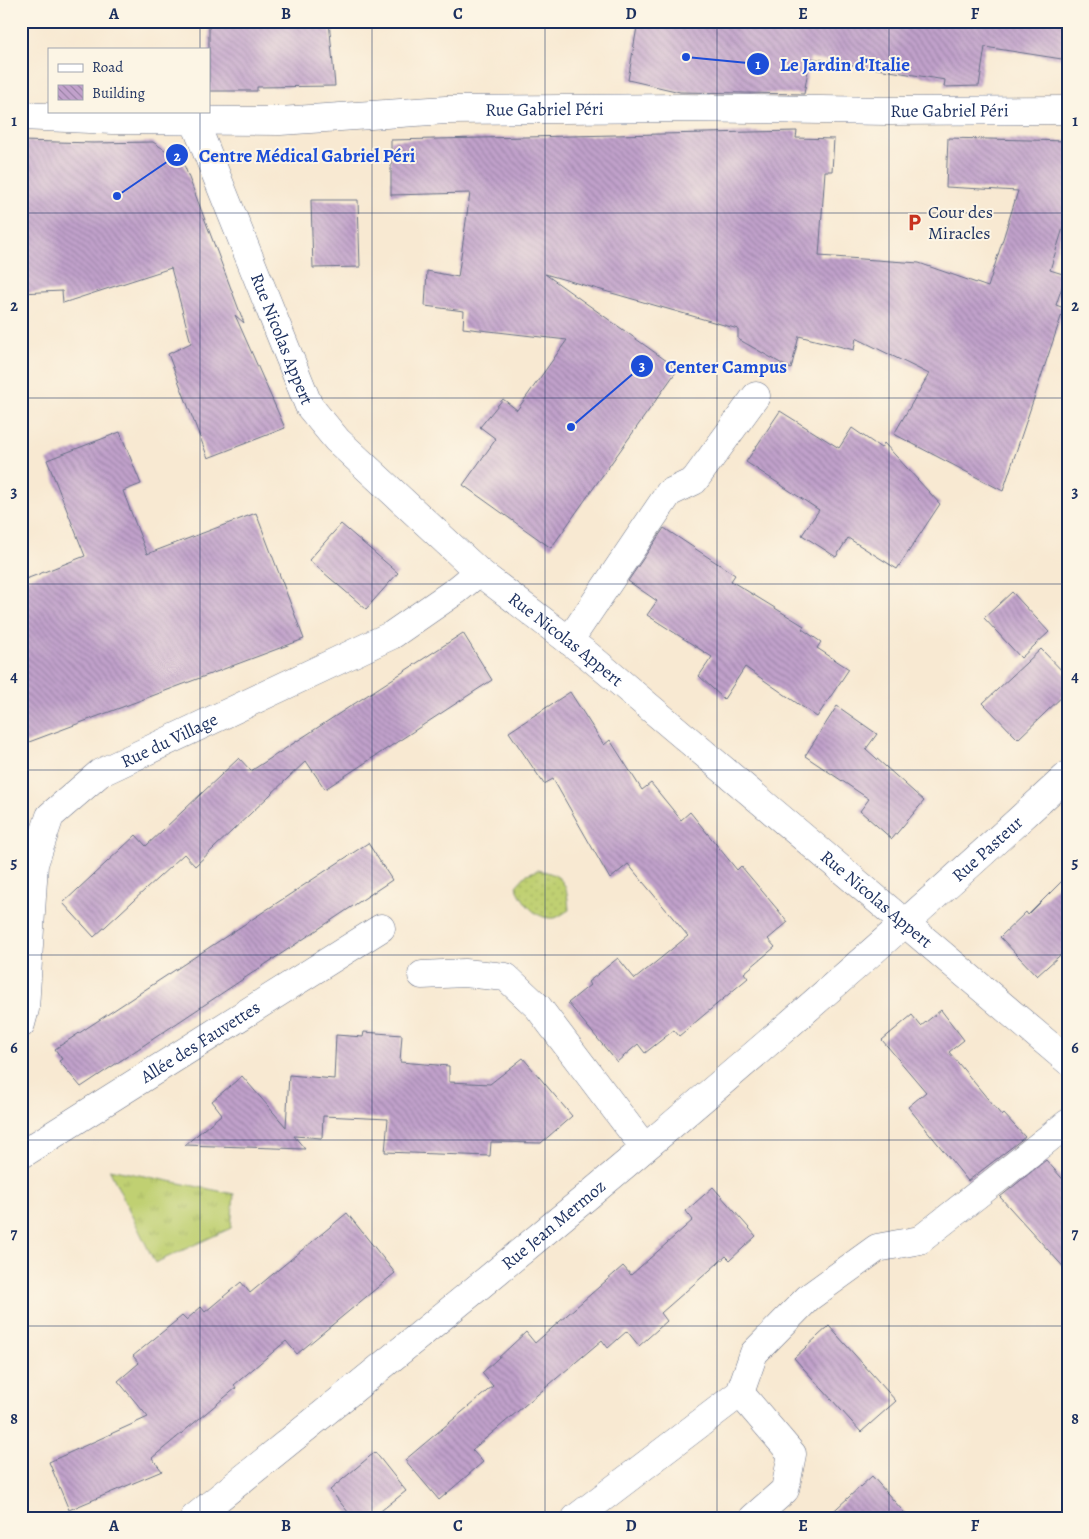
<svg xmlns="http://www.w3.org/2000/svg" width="1089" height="1539" font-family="Alegreya,serif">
<defs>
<pattern id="grass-tufts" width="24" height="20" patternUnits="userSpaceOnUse" patternTransform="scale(1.25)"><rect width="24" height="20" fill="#c0d072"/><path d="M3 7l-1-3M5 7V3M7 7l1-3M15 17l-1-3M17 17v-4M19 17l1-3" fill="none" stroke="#a4b365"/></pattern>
<pattern id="park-dots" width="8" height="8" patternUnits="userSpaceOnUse" patternTransform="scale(1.25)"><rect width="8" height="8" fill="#c0d072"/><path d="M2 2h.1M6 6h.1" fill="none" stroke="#a4b365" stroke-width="1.8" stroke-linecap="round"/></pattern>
<pattern id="building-back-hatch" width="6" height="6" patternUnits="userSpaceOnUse" patternTransform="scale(1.25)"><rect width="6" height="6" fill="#c1a1cb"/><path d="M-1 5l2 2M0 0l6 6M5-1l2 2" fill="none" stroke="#9c84a8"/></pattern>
</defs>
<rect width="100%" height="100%" fill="#fcf5e5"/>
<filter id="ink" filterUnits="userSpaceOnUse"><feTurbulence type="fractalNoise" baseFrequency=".02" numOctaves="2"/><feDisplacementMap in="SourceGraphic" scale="10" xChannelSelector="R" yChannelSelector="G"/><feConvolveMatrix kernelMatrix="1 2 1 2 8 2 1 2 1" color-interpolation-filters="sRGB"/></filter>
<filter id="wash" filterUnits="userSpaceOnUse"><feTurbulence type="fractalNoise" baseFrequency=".0096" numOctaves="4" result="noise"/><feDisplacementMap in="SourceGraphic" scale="20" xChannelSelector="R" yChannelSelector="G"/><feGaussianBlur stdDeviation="1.12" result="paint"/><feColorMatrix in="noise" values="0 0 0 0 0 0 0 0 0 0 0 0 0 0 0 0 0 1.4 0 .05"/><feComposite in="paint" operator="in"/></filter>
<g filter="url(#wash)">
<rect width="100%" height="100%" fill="#f8e9d2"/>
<path fill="url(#grass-tufts)" stroke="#6e8068" d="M109 1169 234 1194 231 1228 155 1263Z"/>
<path fill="url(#park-dots)" stroke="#6e8068" d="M538 870C565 875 567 885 569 910 565 912 559 917 555 918 535 920 523 902 516 886L527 874Z"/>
<g id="blocks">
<g fill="url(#building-back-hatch)">
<path d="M209 21H329L335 86 257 87V91H209Z"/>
<path d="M638 21H1068V60L985 47 979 86 944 87 945 80 810 58 804 94 680 92 628 80Z"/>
<path d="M797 131 796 138 834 139 832 171H825L819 256 919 263 988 287 1018 191 946 187 948 138 1068 141V212L1050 270 1066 275 1056 305 1064 308 1003 491 894 434 929 374 856 338 854 350 799 336 791 369 738 339V329L545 274 678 369 551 548 463 485 496 439 480 427 503 399 517 410 567 340 463 328 464 311 425 306 427 271 458 277 470 193 391 195V140Z"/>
<path d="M21 141 93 143 153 142 183 162 244 323 235 315 285 428 208 458 168 354 191 343 171 268 63 303 62 291 21 293Z"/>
<path d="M311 200H358L360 267 313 268Z"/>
<path d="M780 411 839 448 852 428 881 448 884 443 940 504 897 569 848 538 836 557 802 535 819 510 746 462Z"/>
<path d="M120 432 141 484 123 491 147 554 256 513 304 639 21 745V581L85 556 47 460Z"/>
<path d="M341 524 398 573 366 609 309 560Z"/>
<path d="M664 528 735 575 731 581 804 626 802 629 821 642 817 648 849 669 817 717 745 667 724 699 699 676 712 657 647 615 657 601 628 581Z"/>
<path d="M1012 592 1049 632 1021 658 984 618Z"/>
<path d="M463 633 492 680 325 789 306 761 195 866 184 854 94 937 63 903 136 835 146 846 239 758 251 771Z"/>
<path d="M1041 649 1068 677V691L1018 739 983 703Z"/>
<path d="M570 692 604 745 610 740 642 790 651 783 681 820 690 812 737 870 741 866 788 922 768 939 775 947 744 973 748 978 679 1036 674 1030 645 1053 638 1044 617 1062 568 1003 590 985 588 982 618 958 635 979 688 936 628 864 610 879 553 779 544 784 509 732Z"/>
<path d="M837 706 877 734 866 749 924 801 892 839 860 811 869 799 805 756Z"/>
<path d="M368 843 392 880 81 1087 59 1061 62 1059 55 1049Z"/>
<path d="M1068 875V948L1037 976 1000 937 1026 912 1028 915Z"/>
<path d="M941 1010 964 1040 949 1052 1002 1116 1004 1114 1025 1137 968 1181 908 1107 926 1092 882 1040 912 1015 921 1026Z"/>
<path d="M364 1032 402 1035 400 1062 449 1066V1082L490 1084 523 1058 572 1116 541 1143 491 1142 490 1156 385 1152 388 1119 323 1116 322 1138 294 1136 305 1149 185 1145 222 1114 212 1101 242 1076 286 1127 289 1075 334 1079 336 1035 363 1037Z"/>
<path d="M1046 1160 1068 1185V1272L1000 1197Z"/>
<path d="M713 1187 756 1236 730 1260 726 1256 661 1313 667 1321 639 1346 627 1331 608 1348 602 1340 472 1450 483 1462 439 1500 405 1460 493 1386 482 1373 526 1332 535 1343 623 1266 631 1275 693 1220 686 1211Z"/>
<path d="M347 1213 395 1273 297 1354 286 1341 234 1385 236 1388 152 1458 162 1471 69 1510 49 1462 148 1417 118 1381 139 1363 133 1356 182 1316 186 1320 201 1307 205 1312 241 1282 250 1293Z"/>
<path d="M829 1326 896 1401 861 1432 794 1358Z"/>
<path d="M375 1452 406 1491 372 1518H353L330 1490Z"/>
<path d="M872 1476 909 1518H826Z"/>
</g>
</g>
</g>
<g filter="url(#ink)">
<use href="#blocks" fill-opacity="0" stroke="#687087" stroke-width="1"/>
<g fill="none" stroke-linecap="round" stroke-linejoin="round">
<defs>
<g id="minor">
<path id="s1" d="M21 116 112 120 280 121 446 110 682 108 888 111 1068 110"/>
<path id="s2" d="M194 120 309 406 337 440 479 572 589 656 1068 1061"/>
<path d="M569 641 669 493 694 481 756 396"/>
<path d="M422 975 464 973 506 977 538 1007 644 1147"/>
<path id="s3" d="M21 1024 25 1009 34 864 50 816 100 773 392 635 457 590 479 572"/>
<path id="s4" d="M21 1155 381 928"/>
<path d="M740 1393 792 1454 785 1490 753 1518"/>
<path id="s5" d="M194 1518C492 1279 787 1035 1068 775"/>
<path d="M576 1518 740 1393 754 1353 808 1298 877 1248 920 1240 1068 1123"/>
</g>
</defs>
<use href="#minor" stroke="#687087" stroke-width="29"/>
<use href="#minor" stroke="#fff" stroke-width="28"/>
</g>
</g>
<path fill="none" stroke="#1b2f5e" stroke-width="1" stroke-opacity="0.55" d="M200 21V49M372 21V1518M545 21V1518M717 21V1518M889 21V1518M200 111V1518M21 213H1068M21 398H1068M21 584H1068M21 770H1068M21 955H1068M21 1140H1068M21 1326H1068"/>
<defs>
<symbol id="parking-bare" viewBox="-9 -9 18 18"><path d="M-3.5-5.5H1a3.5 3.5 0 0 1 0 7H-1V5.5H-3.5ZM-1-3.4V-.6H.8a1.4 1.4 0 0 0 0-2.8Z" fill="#c8321e" stroke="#fcf5e5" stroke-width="2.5" paint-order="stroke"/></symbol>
</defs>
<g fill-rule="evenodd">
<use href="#parking-bare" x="902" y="210" width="25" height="25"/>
</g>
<g text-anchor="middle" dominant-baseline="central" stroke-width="4" stroke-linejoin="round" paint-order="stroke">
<g font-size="18" fill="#1b2f5e" stroke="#fcf5e5">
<text stroke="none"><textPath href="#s1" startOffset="524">Rue Gabriel Péri</textPath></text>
<text stroke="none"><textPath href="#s1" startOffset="929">Rue Gabriel Péri</textPath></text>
<text stroke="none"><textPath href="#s2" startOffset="236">Rue Nicolas Appert</textPath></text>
<text stroke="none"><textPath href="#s2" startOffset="656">Rue Nicolas Appert</textPath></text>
<text stroke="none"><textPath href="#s3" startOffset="354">Rue du Village</textPath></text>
<text stroke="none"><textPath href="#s5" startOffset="1038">Rue Pasteur</textPath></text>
<text stroke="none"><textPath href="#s2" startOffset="1061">Rue Nicolas Appert</textPath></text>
<text stroke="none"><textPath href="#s4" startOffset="212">Allée des Fauvettes</textPath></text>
<text stroke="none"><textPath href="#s5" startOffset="464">Rue Jean Mermoz</textPath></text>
</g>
<g font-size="18" fill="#1b2f5e" stroke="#fcf5e5" text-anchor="start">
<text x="928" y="212">Cour des<tspan x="928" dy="21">Miracles</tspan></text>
</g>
</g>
<path fill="none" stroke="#1d4ed8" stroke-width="2" d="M686 57L758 64M117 196L177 155M571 427L642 366"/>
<g fill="#1d4ed8" stroke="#fcf5e5" stroke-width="2">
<circle cx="686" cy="57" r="5"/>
<circle cx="117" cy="196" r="5"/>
<circle cx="571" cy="427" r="5"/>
<circle cx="758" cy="64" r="12"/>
<circle cx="177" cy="155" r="12"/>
<circle cx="642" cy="366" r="12"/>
</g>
<g font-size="15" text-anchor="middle" font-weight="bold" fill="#fff">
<text x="758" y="69">1</text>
<text x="177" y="161">2</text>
<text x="642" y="371">3</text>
</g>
<g font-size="19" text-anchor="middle" font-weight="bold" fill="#1d4ed8" stroke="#fcf5e5" stroke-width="4" stroke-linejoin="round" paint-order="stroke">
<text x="845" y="71">Le Jardin d'Italie</text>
<text x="307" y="162">Centre Médical Gabriel Péri</text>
<text x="726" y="373">Center Campus</text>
</g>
<rect width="1089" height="1539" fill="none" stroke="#fcf5e5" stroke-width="55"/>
<rect x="48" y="48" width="162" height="65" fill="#fcf5e5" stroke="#a2a6af"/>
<rect x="58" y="64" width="25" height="8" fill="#ffffff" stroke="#a2a6af"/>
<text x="92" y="72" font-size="15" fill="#1b2f5e">Road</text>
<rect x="58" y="85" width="25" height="15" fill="url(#building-back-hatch)" stroke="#a2a6af"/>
<text x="92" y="98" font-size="15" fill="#1b2f5e">Building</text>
<rect x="28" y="28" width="1034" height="1484" fill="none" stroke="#1b2f5e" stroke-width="2"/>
<g font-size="16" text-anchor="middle" font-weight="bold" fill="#1b2f5e">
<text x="114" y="19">A</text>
<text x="286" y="19">B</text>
<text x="458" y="19">C</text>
<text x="631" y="19">D</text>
<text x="803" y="19">E</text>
<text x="975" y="19">F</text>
<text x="14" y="126">1</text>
<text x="1075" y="126">1</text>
<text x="14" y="311">2</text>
<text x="1075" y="311">2</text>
<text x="14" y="497">3</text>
<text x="1075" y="497">3</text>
<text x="14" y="682">4</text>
<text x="1075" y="682">4</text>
<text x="14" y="868">5</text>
<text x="1075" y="868">5</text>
<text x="14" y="1053">6</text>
<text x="1075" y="1053">6</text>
<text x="14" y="1239">7</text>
<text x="1075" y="1239">7</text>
<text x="14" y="1424">8</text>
<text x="1075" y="1424">8</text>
<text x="114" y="1531">A</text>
<text x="286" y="1531">B</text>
<text x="458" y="1531">C</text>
<text x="631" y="1531">D</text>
<text x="803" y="1531">E</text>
<text x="975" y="1531">F</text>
</g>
</svg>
